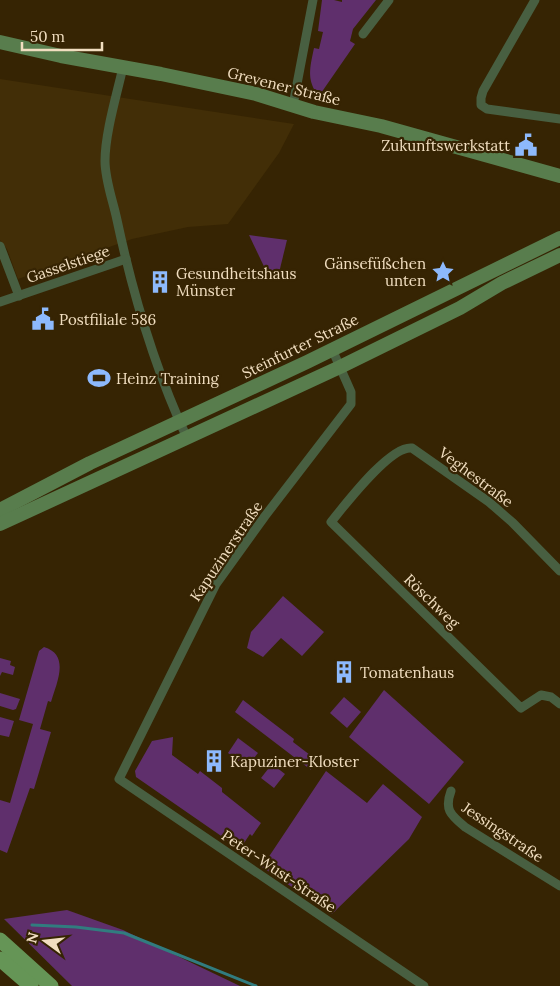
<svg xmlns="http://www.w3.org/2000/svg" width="560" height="986" font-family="Lora,serif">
<rect width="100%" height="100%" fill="#362403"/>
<path fill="#422e07" d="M0 79 294 124 279 153 228 224 188 227 132 239 18 279 7 249 0 240Z"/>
<g fill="#5f2f6c">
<path d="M322 0H334L342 2V0H376L353 29 350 41 355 44 319 96C306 81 310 67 314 48L319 49 323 32 318 31Z"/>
<path d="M249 235 287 240 277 281 270 279Z"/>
<path d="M283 596 324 632 302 656 281 638 263 657 247 648 251 632Z"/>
<path d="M44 647C71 655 56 684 51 702L48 701 40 729 51 732 34 789 30 788 7 853 0 850V800L10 803 33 724 19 720 39 651Z"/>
<path d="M0 658 11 661 10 665 15 667 13 675 2 672 0 676Z"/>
<path d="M384 690 464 762 429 804 349 737Z"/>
<path d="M0 693 20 699 16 709 13 710 0 706Z"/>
<path d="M344 697 361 712 347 728 330 713Z"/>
<path d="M243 700 294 739 293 742 310 755 311 770 235 712Z"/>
<path d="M0 717 14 721 9 737 0 735Z"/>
<path d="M173 737 172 755 198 774 200 771 222 788V792L261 823 252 836 250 834 240 849 136 777 135 771 152 741Z"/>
<path d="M238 738 258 753 247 767 228 753Z"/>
<path d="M272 764 285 774 274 788 261 778Z"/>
<path d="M326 771 367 803 383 784 422 817 409 839 332 914 262 867Z"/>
<path d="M67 910 123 930 240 986H72L4 919Z"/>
</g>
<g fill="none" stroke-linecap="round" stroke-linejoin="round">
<path stroke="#317c7f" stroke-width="3" d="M32 925 76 927 124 933 256 986"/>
<g stroke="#485f41" stroke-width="9">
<path d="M535 0 483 91 481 98V105L487 109 560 119"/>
<path d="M363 34 389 0"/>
<path d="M123 67C117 94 105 133 105 161 105 180 113 201 117 220 133 295 155 369 187 438"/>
<path d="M293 105 313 0"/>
<path d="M0 246 19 296"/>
<path d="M0 302 126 259"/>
<path d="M332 349 351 392V404L265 516 216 584 119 779 424 986"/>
<path d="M560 571 513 523 489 502 412 448C390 445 345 505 331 522L521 708 541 695 551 697 560 704"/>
<path d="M451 791C444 810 451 815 465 827L560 886"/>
</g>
<g stroke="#587d4d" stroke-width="14">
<path d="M0 42 61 56 161 74 256 94 314 112 381 126 560 176"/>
<path d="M0 510 90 463 307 362 560 238"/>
<path d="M0 524 340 367 460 308 502 283 560 255"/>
</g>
<g stroke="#659556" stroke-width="15">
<path d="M0 940 51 986"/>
<path d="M0 959 31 986"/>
</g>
</g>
<defs>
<symbol id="civic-bare" viewBox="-9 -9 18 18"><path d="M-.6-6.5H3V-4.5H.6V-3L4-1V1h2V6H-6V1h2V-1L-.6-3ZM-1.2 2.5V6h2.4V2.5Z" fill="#8db9fc" stroke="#362403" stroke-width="2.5" paint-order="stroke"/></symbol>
<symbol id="sight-bare" viewBox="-9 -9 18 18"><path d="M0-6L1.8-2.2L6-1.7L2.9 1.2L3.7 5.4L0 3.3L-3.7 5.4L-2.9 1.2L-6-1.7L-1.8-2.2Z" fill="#8db9fc" stroke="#362403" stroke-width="2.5" paint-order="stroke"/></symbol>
<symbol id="building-bare" viewBox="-9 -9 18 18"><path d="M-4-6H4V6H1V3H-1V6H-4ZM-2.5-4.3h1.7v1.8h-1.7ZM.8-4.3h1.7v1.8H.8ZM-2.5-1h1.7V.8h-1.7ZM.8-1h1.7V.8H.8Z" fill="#8db9fc" stroke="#362403" stroke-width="2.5" paint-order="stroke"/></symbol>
<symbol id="stadium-bare" viewBox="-9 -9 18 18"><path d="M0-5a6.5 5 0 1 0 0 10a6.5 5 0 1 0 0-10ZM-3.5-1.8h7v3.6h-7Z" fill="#8db9fc" stroke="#362403" stroke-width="2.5" paint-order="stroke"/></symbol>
</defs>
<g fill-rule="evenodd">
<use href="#civic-bare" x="510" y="129" width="32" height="32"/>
<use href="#sight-bare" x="427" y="256" width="32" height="32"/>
<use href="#building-bare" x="144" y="266" width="32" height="32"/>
<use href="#civic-bare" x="27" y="303" width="32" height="32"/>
<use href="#stadium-bare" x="83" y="362" width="32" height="32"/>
<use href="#building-bare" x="328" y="656" width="32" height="32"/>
<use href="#building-bare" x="198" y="745" width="32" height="32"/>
</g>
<g text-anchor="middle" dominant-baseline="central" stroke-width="4.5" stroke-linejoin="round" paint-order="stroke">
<g font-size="15" fill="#f1dec0" stroke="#362403">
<text transform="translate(284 86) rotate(14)">Grevener Straße</text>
<text transform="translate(68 264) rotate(-19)">Gasselstiege</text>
<text transform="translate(300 346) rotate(-26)">Steinfurter Straße</text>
<text transform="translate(476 477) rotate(37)">Veghestraße</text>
<text transform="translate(226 551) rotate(-56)">Kapuzinerstraße</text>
<text transform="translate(432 601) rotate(44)">Röschweg</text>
<text transform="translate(503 832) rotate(34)">Jessingstraße</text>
<text transform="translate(279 871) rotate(34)">Peter-Wust-Straße</text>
</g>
<g font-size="15" fill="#f1dec0" stroke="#362403" text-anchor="start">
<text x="510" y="145" text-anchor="end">Zukunftswerkstatt</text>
<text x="426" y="263" text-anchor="end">Gänsefüßchen<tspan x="426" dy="17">unten</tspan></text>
<text x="176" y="273">Gesundheitshaus<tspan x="176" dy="17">Münster</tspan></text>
<text x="59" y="319">Postfiliale 586</text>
<text x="116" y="378">Heinz Training</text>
<text x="360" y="672">Tomatenhaus</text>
<text x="230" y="761">Kapuziner-Kloster</text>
</g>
</g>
<g transform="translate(45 941) rotate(285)" stroke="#362403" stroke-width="4" paint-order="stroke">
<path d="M0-4L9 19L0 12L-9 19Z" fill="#f1dec0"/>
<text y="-8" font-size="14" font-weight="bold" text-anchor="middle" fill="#f1dec0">N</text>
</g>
<path d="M22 42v8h80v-8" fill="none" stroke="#f1dec0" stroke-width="2.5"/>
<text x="30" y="42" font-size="15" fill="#f1dec0" stroke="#362403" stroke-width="4" paint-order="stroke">50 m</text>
</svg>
